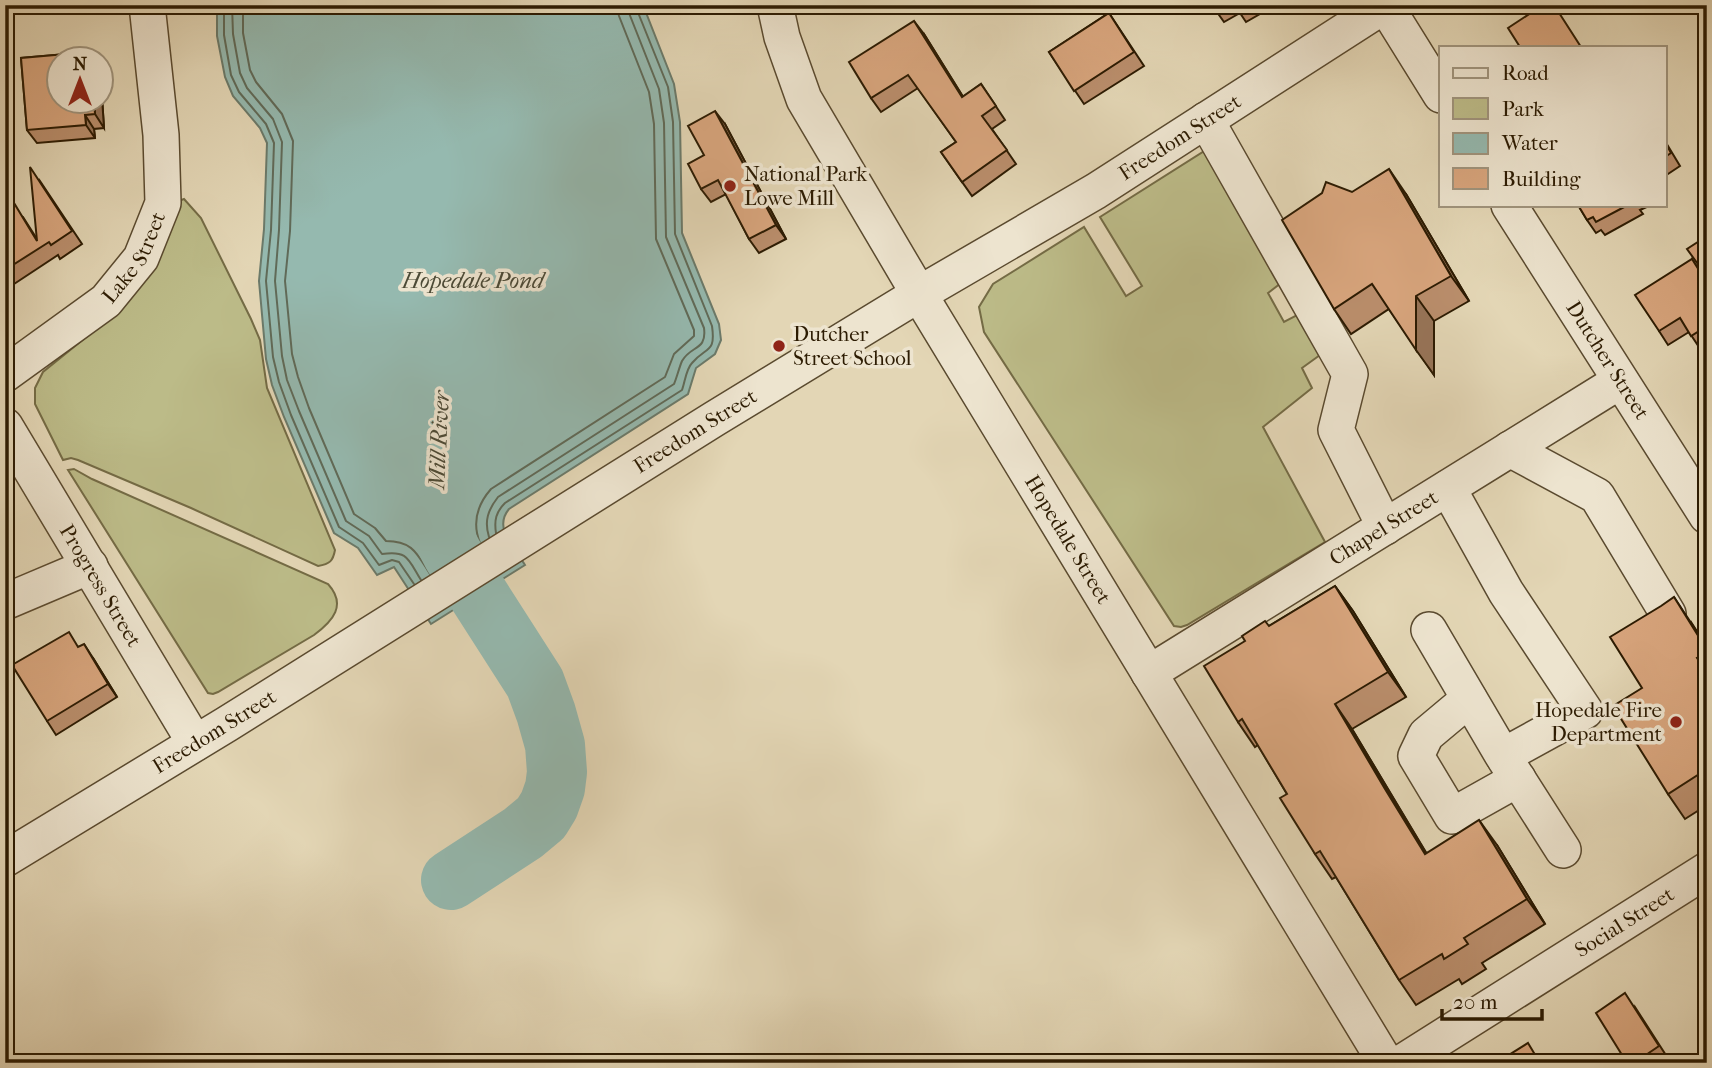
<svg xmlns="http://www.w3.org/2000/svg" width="1712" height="1068" font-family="'IM FELL French Canon',serif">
<rect width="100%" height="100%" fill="#e3d6b5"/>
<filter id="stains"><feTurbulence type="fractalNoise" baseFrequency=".00286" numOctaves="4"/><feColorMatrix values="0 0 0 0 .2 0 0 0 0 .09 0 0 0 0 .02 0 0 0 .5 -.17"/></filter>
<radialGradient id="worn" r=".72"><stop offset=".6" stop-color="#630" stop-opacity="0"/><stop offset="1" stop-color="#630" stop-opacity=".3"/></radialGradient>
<g fill="#bcbb88" stroke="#746b45" stroke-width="2">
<path d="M1206 150 1281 283 1268 293 1284 322 1299 314 1320 355 1302 368 1312 388 1263 427 1325 542 1187 625 1181 627 1174 626 984 332 979 307 993 284 1084 227 1126 296 1142 286 1100 217Z"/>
<path d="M184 199 201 218 251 319 260 340 267 388 335 550C333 561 330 564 318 566L191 508 78 460 71 458 63 460 35 404V388L43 372 117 312 176 202Z"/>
<path d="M74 469 92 479 328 584C347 605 333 621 314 635L218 692 213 694 208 693 68 470Z"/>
</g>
<path fill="#95b9af" stroke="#6b7a6a" stroke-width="2" d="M217 5H643L674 84 680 122 682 233 719 324 721 340 715 354 696 368 688 394 509 509C493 528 514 548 525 565L431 624 394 567 377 575 358 548 334 533 284 417 272 385 266 359 259 281 264 229 267 143 260 128 233 96 225 77 217 36Z"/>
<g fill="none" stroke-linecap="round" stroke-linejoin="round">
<g stroke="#606a58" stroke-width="2">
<path d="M224 5V35L231 75 239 92 266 124 274 143 271 230 266 281 273 357 279 382 291 415 339 527 363 543 379 565 392 560 399 562 414 584"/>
<path d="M232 5 233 34 240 73 247 88 273 119 282 142 279 230 275 281 282 356 287 380 299 411 346 521 369 536 382 554C408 550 408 559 421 580"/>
<path d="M243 5V33L250 70 256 82 282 114 293 141 290 231 285 281 292 354 298 377 309 408 354 514 375 528 386 541C413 541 417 554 430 574"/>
<path d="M496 533C494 520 496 512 505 503L682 390C685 382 686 369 692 363 706 346 716 354 712 326L675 234 673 122 668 87 637 10V5"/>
<path d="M489 537C484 521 488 510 498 497L674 384C677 377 679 368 682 361 691 345 707 351 704 328L666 237 664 123 659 89 629 13 628 5"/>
<path d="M480 543C472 523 477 505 491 489L665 377 674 354 694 336V330L656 239 654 124 649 92 619 16 617 5"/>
</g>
<path stroke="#95b9af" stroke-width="60" d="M439 521 443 536 453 555 535 683 546 713 555 745 557 772 555 788 549 805 541 818 523 833 451 880"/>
<defs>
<g id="minor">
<path id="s1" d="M775 5 782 37 804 99 919 294 1386 1063"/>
<path d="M1385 5 1441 95"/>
<path d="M1206 120 1350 374 1336 430 1385 527"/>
<path id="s2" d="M1509 205 1707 516"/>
<path id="s3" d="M5 374 106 301 141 258 163 203 161 135 147 5"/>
<path id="s4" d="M5 426 195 743"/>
<path d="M1510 449 1597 496 1668 614"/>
<path d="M5 602 90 566"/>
<path d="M1429 630 1503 756 1585 711 1506 592 1448 488"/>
<path id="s5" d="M1149 673 1620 381"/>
<path d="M1469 699 1426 735 1416 756 1452 816 1518 779"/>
<path d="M1505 759 1563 850"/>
<path id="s6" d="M5 859 227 724 714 419 919 294 1096 191 1385 5"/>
<path id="s7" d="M1401 1063 1707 870"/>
</g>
</defs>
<use href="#minor" stroke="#5a4a2f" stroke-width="38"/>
<use href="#minor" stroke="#ede4cf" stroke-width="35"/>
</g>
<g fill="#ba8e6c" stroke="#2c1b02" stroke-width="2">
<path d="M1212 5H1272V7L1246 22 1240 13 1224 22Z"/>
<path d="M1109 13 1144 66 1084 104 1049 52Z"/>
<path d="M924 34 963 97 981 84 1005 120 992 129 1016 164 972 196 941 152 956 142 918 88 881 112 871 98Z"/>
<path d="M89 52 94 60H60V102H102V97L104 128 94 129 95 138 37 143 27 130 21 58Z"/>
<path d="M725 124 786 239 759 253 749 239 726 194 711 202 701 189 704 155Z"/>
<path d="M1665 141 1680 166 1665 176Z"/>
<path d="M40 181 82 244 60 259 58 255 5 290V209L23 217 37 239Z"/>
<path d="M1352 192 1406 194 1469 301 1434 321V375L1389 309 1351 334 1334 309Z"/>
<path d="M1578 205H1651L1640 210 1643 214 1605 235 1601 230 1596 233 1587 220Z"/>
<path d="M1692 259 1707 282V346L1701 350 1689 332 1668 345 1659 331Z"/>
<path d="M1335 586 1353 611 1406 697 1352 729 1426 853 1497 845 1545 924 1482 963 1486 969 1462 984 1459 979 1416 1005 1399 980 1336 877 1332 879 1315 854 1287 794 1258 745 1255 747 1238 722 1269 626Z"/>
<path d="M1691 622 1707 647V805L1685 819 1668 794 1642 688Z"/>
<path d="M79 647 93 658 117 697 56 735 47 721Z"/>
<path d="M5 763 13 775 5 780Z"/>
<path d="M1635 1007 1669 1060 1664 1063H1627Z"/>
</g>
<g fill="#977458" stroke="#2c1b02" stroke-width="2">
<path d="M914 21 924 34 972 111 962 97Z"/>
<path d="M102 97 104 128 95 114 94 102H102Z"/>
<path d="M715 111 725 124 786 239 776 225Z"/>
<path d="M85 115 94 129 95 138 86 125Z"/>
<path d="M1389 169 1406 194 1469 301 1451 276Z"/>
<path d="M1416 296 1434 321V375L1416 350Z"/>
<path d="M1335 586 1353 611 1406 697 1388 672Z"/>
<path d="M1674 597 1707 647V650Z"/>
<path d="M84 644 93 658 117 697 108 684Z"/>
<path d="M1335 704 1352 729 1442 879 1425 854Z"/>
<path d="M1479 820 1497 845 1545 924 1527 899Z"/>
</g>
<g fill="#d8a57d" stroke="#2c1b02" stroke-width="2">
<path d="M1543 5H1554L1581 47H1520L1508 28Z"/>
<path d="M1109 13 1134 52 1074 91 1049 52Z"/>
<path d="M914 21 962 97 981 84 996 106 982 116 1007 150 962 182 941 152 956 142 908 75 871 98 849 62Z"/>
<path d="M89 52 90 60H60V102H94L95 114 85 115 86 125 27 130 21 58Z"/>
<path d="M715 111 776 225 749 239 718 180 701 189 688 164 704 155 688 126Z"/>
<path d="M1665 142 1671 153 1665 157Z"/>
<path d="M30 167 72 231 51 245 49 242 5 270V209L14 203 37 241Z"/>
<path d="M1389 169 1451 276 1416 296V350L1372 284 1334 309 1282 220 1322 193 1326 182 1352 192Z"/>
<path d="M1578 205H1628L1596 222 1593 217 1587 220Z"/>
<path d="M1707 236V272L1705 274 1687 249Z"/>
<path d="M1692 259 1707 283V326L1691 336 1680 318 1659 331 1635 295Z"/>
<path d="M1335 586 1388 672 1335 704 1385 789 1425 854 1479 820 1527 899 1464 938 1468 944 1444 959 1442 954 1399 980 1320 851 1315 854 1280 798 1287 794 1242 719 1238 722 1204 666 1245 641 1242 636 1265 621 1269 626Z"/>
<path d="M1674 597 1707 650V653L1697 658 1707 673V769L1668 794 1613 706 1642 688 1610 637 1661 606Z"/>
<path d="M69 632 78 647 84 644 108 684 47 721 12 665Z"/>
<path d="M1625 993 1659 1046 1634 1063H1627L1596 1013Z"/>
<path d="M1528 1043 1540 1063H1496Z"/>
</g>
<g fill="#8f2418" stroke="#ede4cf" stroke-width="2.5">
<circle cx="730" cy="186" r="7"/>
<circle cx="779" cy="346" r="7"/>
<circle cx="1676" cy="722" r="7"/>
</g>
<g text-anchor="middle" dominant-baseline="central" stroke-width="7" stroke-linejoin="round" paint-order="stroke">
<g font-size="21" fill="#2c1b02" stroke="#ede4cf">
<text stroke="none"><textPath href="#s6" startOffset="1379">Freedom Street</textPath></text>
<text stroke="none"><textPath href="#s3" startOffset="177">Lake Street</textPath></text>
<text stroke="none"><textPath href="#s2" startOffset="184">Dutcher Street</textPath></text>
<text stroke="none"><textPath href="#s6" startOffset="812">Freedom Street</textPath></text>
<text stroke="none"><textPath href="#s5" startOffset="276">Chapel Street</textPath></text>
<text stroke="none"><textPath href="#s1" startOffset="612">Hopedale Street</textPath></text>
<text stroke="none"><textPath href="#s4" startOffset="186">Progress Street</textPath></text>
<text stroke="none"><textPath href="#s6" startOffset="245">Freedom Street</textPath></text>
<text stroke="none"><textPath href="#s7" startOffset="264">Social Street</textPath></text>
</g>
<g font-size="21" fill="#2c1b02" stroke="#ede4cf" text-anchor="start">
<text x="744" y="174">National Park<tspan x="744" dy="24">Lowe Mill</tspan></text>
<text x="793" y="334">Dutcher<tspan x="793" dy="24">Street School</tspan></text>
<text x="1662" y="710" text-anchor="end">Hopedale Fire<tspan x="1662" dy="24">Department</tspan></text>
</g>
<g font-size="23" font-style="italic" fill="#4c4a36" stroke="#ede4cf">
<text x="473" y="280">Hopedale Pond</text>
<text transform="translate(439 440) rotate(-87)">Mill River</text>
</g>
</g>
<rect width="1712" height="1068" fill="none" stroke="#e3d6b5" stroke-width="28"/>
<rect x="7" y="7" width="1698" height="1054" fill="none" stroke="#2c1b02" stroke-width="3.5"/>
<rect x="14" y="14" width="1684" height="1040" fill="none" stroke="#2c1b02" stroke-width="2"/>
<rect x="1439" y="46" width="228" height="161" fill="#ede4cf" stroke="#a0947d" stroke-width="2"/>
<rect x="1453" y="68" width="35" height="10" fill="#ede4cf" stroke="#a0947d" stroke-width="2"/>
<text x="1502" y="80" font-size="21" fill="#2c1b02">Road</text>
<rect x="1453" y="98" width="35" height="21" fill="#bcbb88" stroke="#a0947d" stroke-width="2"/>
<text x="1502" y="116" font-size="21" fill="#2c1b02">Park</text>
<rect x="1453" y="133" width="35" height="21" fill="#95b9af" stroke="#a0947d" stroke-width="2"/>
<text x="1502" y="150" font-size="21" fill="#2c1b02">Water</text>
<rect x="1453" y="168" width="35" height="21" fill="#d8a57d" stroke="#a0947d" stroke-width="2"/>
<text x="1502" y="186" font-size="21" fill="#2c1b02">Building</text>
<g transform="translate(80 80)"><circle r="33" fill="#ede4cf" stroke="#a0947d" stroke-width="2"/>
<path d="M0-5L12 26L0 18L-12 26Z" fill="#8f2418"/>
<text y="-10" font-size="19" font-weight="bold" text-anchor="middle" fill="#2c1b02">N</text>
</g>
<path d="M1442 1009v10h100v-10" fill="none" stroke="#2c1b02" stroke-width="3.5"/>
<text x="1453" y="1009" font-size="21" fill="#2c1b02" stroke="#ede4cf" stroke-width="5" paint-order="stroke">20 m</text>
<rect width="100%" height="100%" filter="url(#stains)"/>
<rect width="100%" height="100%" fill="url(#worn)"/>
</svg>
